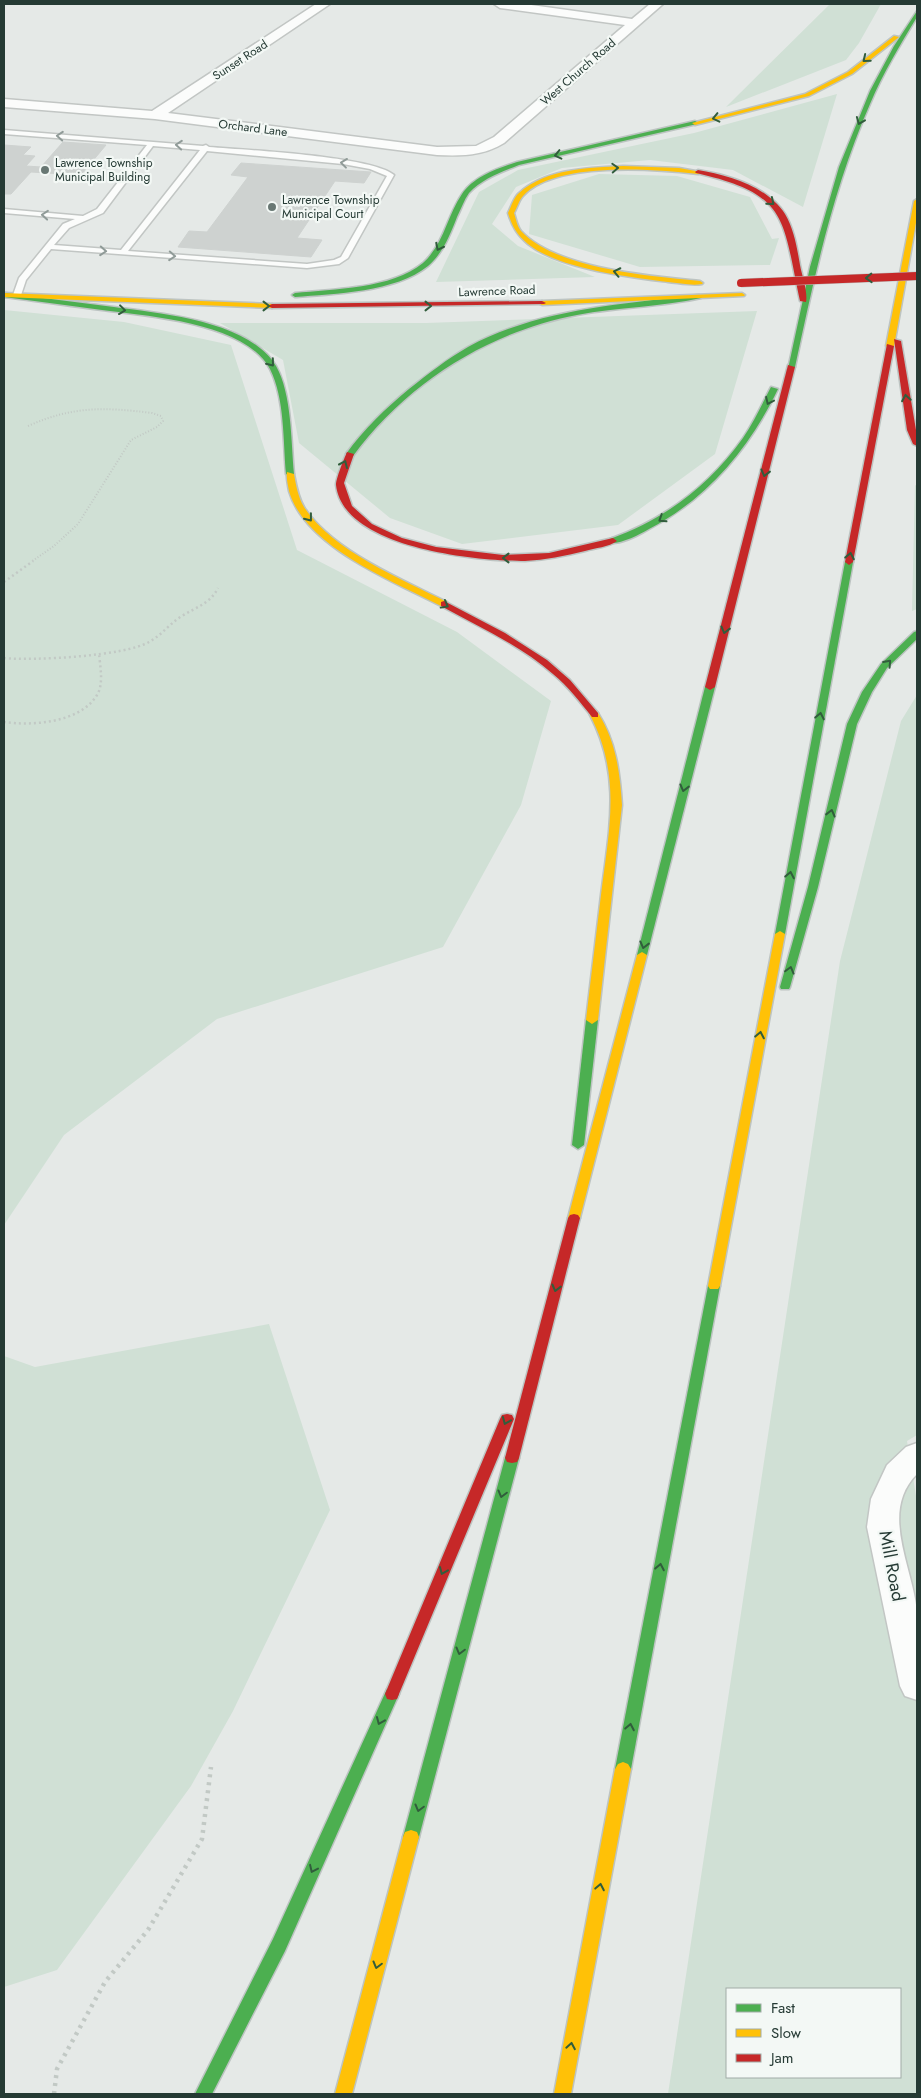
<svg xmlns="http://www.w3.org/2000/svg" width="921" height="2098" font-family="Jost,sans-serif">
<rect width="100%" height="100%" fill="#e5e9e7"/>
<g fill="#d0e0d5" fill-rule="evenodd">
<path d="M830 4H881L859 43 846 60 726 107Z"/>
<path d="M837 94 803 207 733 170 650 160 562 168 516 187 492 224 518 246 595 277 436 282 479 192 518 170 694 133Z"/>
<path d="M599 174 677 176 750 197 772 239 779 238 770 265 640 267 529 234 532 195Z"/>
<path d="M4 310 124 322 231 345 297 550 457 632 551 701 521 805 443 947 217 1019 64 1135 4 1225Z"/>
<path d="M757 311 715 454 618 525 462 544 390 518 299 443 283 360 220 323H426Z"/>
<path d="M915 485 917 486V609L912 611Z"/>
<path d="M917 695V1435L907 1441 917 1502V2094H668L840 961 901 721ZM727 1989H900V2077H727Z"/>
<path d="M269 1324 330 1510 233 1711 191 1786 57 1970 4 1987V1356L35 1367Z"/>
</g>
<g fill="#ced2d0" stroke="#ced2d0">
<path d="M63 142 106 145 81 175 31 172 11 194H4V145L31 147 23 155 35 156 26 166 41 167Z"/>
<path d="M241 163 371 172 364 183 335 181 297 238 322 240 311 257 178 247 189 231 207 232 248 177 231 175Z"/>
</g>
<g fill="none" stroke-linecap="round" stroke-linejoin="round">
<defs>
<path id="lane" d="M4 130 203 146 206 145 209 147C245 150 372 156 394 175L348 258 339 264 307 268 51 249 26 280 21 295 17 297 13 295 19 278 63 224 75 219 4 213V209L83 216 97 209 147 145 4 134ZM153 146 200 150 121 250 54 245 69 228 103 213ZM207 151 343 164 370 169 387 176 341 257 334 260 307 264 128 251Z"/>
<g id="street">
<path d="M316 4H330L168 113 437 147 476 146 494 137 625 25 500 8 494 4H524L632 19 650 4H663L504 143C483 156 461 156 437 155L155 119 4 107V99L152 111Z"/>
<path d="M917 1443V1474C879 1512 913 1567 917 1612 920 1640 919 1673 917 1700L905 1696 900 1686 867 1527 871 1499 887 1465 906 1447Z"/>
</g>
<g id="fast">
<path d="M917 11V17C900 45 883 73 870 104 833 188 814 278 795 367L788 369 810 267 839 167 870 91 894 46Z"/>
<path d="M695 121 697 122V124L519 165C501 172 482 179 469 193 464 200 461 209 457 217 450 235 443 253 428 266 396 292 334 294 295 297L292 295 295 293C333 289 392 289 423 263 444 244 447 216 462 194 473 177 498 168 517 162Z"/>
<path d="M4 293C38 297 72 302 106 306 155 313 248 319 276 366 292 394 291 442 294 474L290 476 286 474C283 441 285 399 270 369 246 323 149 316 102 310 70 306 37 301 4 297Z"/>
<path d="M699 295 702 297 701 298C661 307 618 307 577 315 488 332 407 383 353 456L346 454C364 429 386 408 409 389 428 374 447 359 468 347 538 309 621 304 699 295Z"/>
<path d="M771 387 778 389C749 449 708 498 649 529 639 535 621 544 610 543V539C665 519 709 486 743 438 754 422 762 404 771 387Z"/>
<path d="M849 559 853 562 785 934 780 937 775 934 845 562Z"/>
<path d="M917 631V639L887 668 872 692 857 724 818 887 790 987 789 989H781L780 987 808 887 847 724 862 692 881 664 914 632Z"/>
<path d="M710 684 715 687 647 955 642 958 637 955 705 687Z"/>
<path d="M592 1016 598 1020 584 1145 578 1149 572 1145 586 1020Z"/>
<path d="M714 1281 718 1283 720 1286 631 1769 628 1774 623 1776 618 1774 615 1769 708 1286 710 1283Z"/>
<path d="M512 1453 517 1454 519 1458 419 1837 417 1842 411 1844 405 1842 403 1837 505 1458 507 1454Z"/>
<path d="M392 1688 397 1689 399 1694 285 1951 212 2094H195L273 1939 387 1689Z"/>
</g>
<g id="slow">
<path d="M894 36 899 37 852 74 809 96 695 125 692 123 805 94 848 72Z"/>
<path d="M623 166 679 168 701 172 698 174C656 169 554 161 523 196 519 200 517 208 514 213 516 219 517 226 521 231 556 269 651 276 700 281L703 283 702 284C692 286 679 283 668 282 629 277 559 269 528 244 517 235 512 226 508 213 511 207 514 197 519 193 547 168 589 168 623 166Z"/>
<path d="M917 199V217L894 346 890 348 886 346 914 201Z"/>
<path d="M4 293 272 304 276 306 272 308 4 297Z"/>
<path d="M742 293 745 295 744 296 542 305 538 303 542 301Z"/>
<path d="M287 472 294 474C296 485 298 497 304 507 331 550 403 580 447 602V606H441C393 581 305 547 289 491 288 485 286 478 287 472Z"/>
<path d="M595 712 598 713C616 741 620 773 622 805L598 1020 592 1024 586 1020C591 978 596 936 601 895 609 830 622 776 590 715Z"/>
<path d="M780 931 785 934 720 1286 718 1289H710L708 1286 775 934Z"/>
<path d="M642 952 647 955 580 1218 578 1221H570L568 1218 637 955Z"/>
<path d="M623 1762 628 1764 631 1769 571 2094H554L615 1769 618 1764Z"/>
<path d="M411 1830 417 1832 419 1837 352 2094H335L403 1837 405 1832Z"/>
</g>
<g id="jam">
<path d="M698 170C728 175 767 186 785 214 794 229 797 248 800 265 802 276 808 292 806 302L800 301C782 218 789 194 696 173L695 172Z"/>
<path d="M542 301 546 303 544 304 272 308 268 306 272 304Z"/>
<path d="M894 339 901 341 917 436V446L913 444 907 430Z"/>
<path d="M887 344 894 346 853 562 849 565 845 562Z"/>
<path d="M788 365 795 367 715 687 710 690 705 687Z"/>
<path d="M347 452 354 454 344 483 352 506 372 524 402 538 436 547 503 555 549 553 613 538 617 541C609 547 595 548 585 551 565 556 545 560 525 561 475 561 343 548 336 485 336 478 344 459 347 452Z"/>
<path d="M444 601 505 633 547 660 570 680 598 713V717H592C580 702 568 686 553 674 520 645 479 627 441 606V602Z"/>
<path d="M574 1214 578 1215 580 1218 519 1458 517 1462 512 1463 507 1462 505 1458 568 1218 570 1215Z"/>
<path d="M507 1414 512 1415 514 1419 399 1694 397 1699 392 1700 387 1699 385 1694 500 1419 502 1415Z"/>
</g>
</defs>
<use href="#lane" stroke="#c2c6c4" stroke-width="3"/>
<use href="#street" stroke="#c2c6c4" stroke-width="3"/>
<use href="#fast" stroke="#bdc4c2" stroke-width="3"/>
<use href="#slow" stroke="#bdc4c2" stroke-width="3"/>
<use href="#jam" stroke="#bdc4c2" stroke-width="3"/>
<path stroke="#c2c9c5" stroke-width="2" stroke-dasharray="1 2" stroke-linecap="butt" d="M28 426C73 406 104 407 152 413L161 416 163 421 157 427 131 440 78 524 54 546 31 562"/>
<g stroke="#c2c9c5" stroke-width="2.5" stroke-dasharray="2 3" stroke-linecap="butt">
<path d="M4 582 33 561"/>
<path d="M4 658C34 661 125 656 149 642 162 635 170 623 182 616 196 607 210 604 218 588"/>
<path d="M4 722C32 726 80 723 97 695 104 684 100 666 99 653"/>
</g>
<path stroke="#c2c9c5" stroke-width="4.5" stroke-dasharray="3 5" stroke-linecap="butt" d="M54 2094 57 2069 105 1982 148 1930 202 1839 211 1767"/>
<use href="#lane" fill="#fbfcfb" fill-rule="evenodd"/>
<use href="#street" fill="#fbfcfb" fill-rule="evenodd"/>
<use href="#fast" fill="#4caf50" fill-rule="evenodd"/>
<use href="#slow" fill="#ffc107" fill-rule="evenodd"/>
<use href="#jam" fill="#c62828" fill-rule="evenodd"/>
<defs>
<path id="jam-bridge" d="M741 283 917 276"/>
</defs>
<use href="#jam-bridge" stroke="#bdc4c2" stroke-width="9" stroke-linecap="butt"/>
<use href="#jam-bridge" stroke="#c62828" stroke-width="8"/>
</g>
<defs><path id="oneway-chevron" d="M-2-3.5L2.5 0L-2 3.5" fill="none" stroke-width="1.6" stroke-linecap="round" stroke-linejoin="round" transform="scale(1.25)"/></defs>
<g stroke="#315d3c">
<use href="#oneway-chevron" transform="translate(866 59) rotate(141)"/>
<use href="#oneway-chevron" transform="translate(716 118) rotate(167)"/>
<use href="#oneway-chevron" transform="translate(860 121) rotate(112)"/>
<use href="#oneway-chevron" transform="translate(558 155) rotate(167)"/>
<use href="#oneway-chevron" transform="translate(615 168) rotate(-3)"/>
<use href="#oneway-chevron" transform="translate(771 202) rotate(40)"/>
<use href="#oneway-chevron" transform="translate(439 247) rotate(117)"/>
<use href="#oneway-chevron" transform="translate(617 272) rotate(-168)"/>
<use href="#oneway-chevron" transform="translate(869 278) rotate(178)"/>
<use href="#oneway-chevron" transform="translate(266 306)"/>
<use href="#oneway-chevron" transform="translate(428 306)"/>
<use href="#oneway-chevron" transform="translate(122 310) rotate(7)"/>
<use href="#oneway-chevron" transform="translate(271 363) rotate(51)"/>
<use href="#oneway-chevron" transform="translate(906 398) rotate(-99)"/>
<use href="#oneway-chevron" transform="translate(769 401) rotate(115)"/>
<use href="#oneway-chevron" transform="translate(344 464) rotate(-66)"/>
<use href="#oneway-chevron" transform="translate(765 473) rotate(104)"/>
<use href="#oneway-chevron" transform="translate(309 518) rotate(52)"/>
<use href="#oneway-chevron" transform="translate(662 519) rotate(147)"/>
<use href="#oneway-chevron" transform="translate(850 556) rotate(-79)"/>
<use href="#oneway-chevron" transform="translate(506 558) rotate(-180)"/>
<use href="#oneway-chevron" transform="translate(445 605) rotate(29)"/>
<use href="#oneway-chevron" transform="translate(725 630) rotate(104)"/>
<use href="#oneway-chevron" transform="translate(888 663) rotate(-48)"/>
<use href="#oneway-chevron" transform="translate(820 716) rotate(-79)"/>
<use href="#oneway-chevron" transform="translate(684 788) rotate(104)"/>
<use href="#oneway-chevron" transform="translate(831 813) rotate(-76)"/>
<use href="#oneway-chevron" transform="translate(790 875) rotate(-79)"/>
<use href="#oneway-chevron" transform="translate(644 945) rotate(104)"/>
<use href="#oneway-chevron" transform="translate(790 970) rotate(-75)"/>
<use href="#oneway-chevron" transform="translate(760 1035) rotate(-79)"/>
<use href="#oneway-chevron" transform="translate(556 1288) rotate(104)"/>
<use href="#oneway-chevron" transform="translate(506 1421) rotate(113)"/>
<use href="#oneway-chevron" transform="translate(502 1494) rotate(105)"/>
<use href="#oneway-chevron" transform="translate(660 1567) rotate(-79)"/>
<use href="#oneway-chevron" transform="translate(443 1571) rotate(113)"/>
<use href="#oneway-chevron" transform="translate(460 1651) rotate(105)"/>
<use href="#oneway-chevron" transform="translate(380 1721) rotate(113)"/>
<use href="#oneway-chevron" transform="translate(630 1727) rotate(-79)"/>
<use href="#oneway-chevron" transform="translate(419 1808) rotate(105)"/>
<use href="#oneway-chevron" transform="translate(313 1869) rotate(115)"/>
<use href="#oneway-chevron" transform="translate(600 1887) rotate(-79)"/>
<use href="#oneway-chevron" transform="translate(377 1965) rotate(105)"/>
<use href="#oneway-chevron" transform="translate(571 2046) rotate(-80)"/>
</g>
<g stroke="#909b98">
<use href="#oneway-chevron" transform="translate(60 136) rotate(-176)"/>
<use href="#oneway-chevron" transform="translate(179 145) rotate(-176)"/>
<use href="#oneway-chevron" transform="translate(344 163) rotate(-173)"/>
<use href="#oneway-chevron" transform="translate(45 215) rotate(-175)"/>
<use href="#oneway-chevron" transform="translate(103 251) rotate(4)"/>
<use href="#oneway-chevron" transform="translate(172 256) rotate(4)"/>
</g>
<g fill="#687773" stroke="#f3f8f5" stroke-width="2">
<circle cx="45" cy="170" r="5"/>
<circle cx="272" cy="207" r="5"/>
</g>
<g text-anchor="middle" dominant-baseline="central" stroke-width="4.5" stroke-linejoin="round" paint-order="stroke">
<g font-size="12" fill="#253a34" stroke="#f3f8f5">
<text transform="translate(240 60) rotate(-33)">Sunset Road</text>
<text transform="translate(578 72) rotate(-41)">West Church Road</text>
<text transform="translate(253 128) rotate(7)">Orchard Lane</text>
<text transform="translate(497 291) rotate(-2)">Lawrence Road</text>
</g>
<g font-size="12" fill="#253a34" stroke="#f3f8f5" text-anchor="start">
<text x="55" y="163">Lawrence Township<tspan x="55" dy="14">Municipal Building</tspan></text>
<text x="282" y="200">Lawrence Township<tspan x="282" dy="14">Municipal Court</tspan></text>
</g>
<g font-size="18" fill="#253a34" stroke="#f3f8f5">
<text transform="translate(892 1566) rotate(79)">Mill Road</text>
</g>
</g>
<rect width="921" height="2098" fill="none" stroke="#253a34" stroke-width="10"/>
<rect x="726" y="1988" width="175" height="90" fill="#f3f8f5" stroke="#a1aca8"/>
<rect x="736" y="2004" width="25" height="8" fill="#4caf50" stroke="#a1aca8"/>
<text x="771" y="2013" font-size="15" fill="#253a34">Fast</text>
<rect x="736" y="2029" width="25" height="8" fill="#ffc107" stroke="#a1aca8"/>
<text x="771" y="2038" font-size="15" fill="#253a34">Slow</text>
<rect x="736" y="2054" width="25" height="8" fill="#c62828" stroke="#a1aca8"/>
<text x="771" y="2063" font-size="15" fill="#253a34">Jam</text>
</svg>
